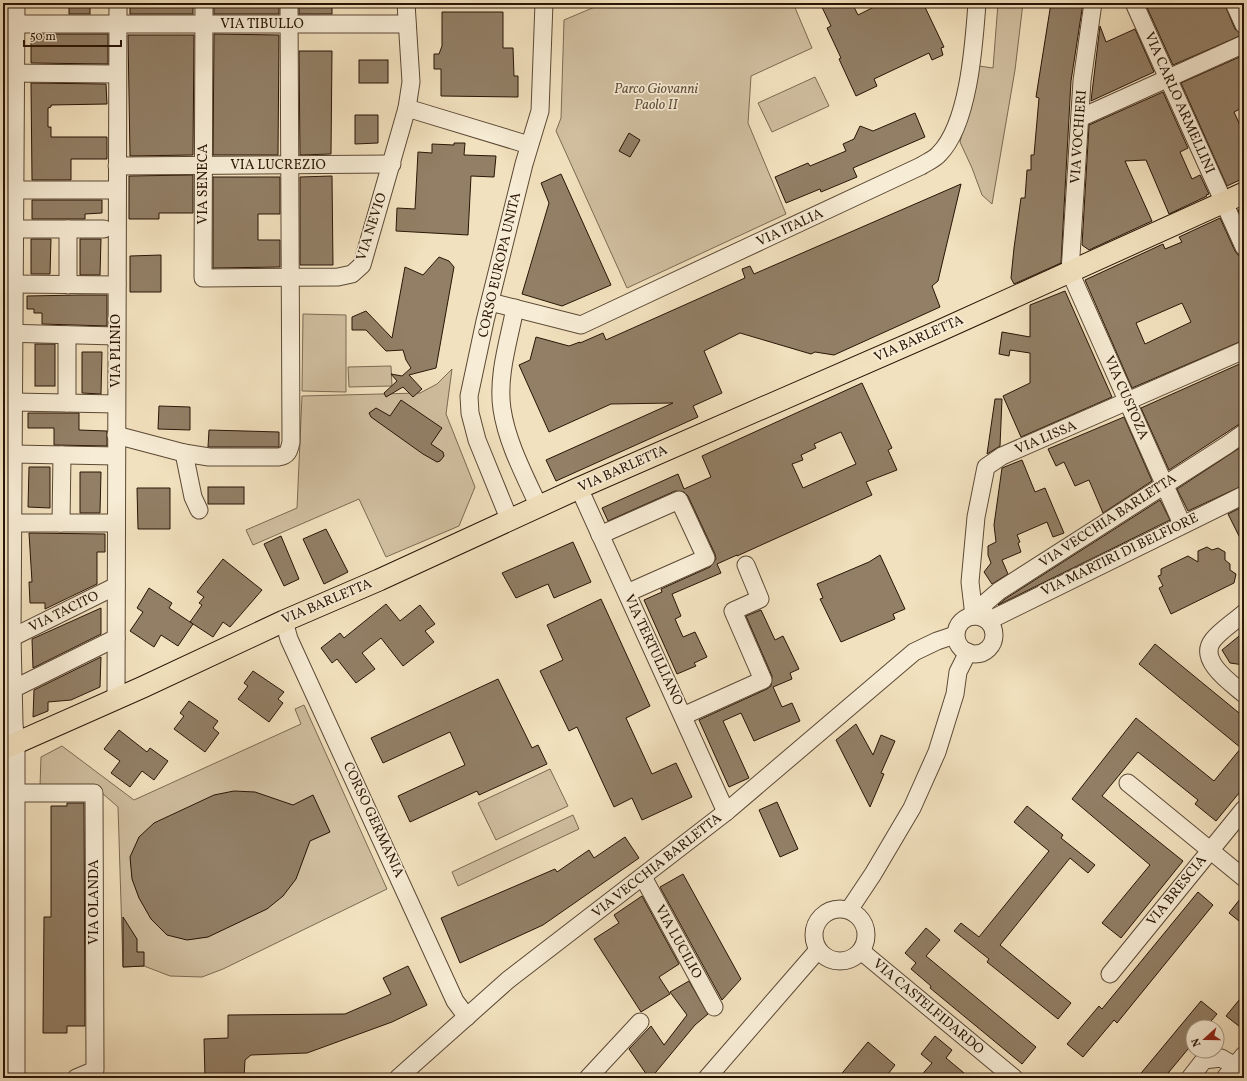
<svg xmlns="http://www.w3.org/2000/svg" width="1247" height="1081" font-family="Vollkorn,serif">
<rect width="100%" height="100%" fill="#f2e1be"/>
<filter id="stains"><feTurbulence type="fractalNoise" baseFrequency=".005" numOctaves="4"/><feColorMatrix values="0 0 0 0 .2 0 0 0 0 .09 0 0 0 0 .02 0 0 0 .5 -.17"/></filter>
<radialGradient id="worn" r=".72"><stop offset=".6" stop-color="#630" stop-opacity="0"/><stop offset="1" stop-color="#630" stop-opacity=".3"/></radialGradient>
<g fill="#d0be9f" stroke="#7c6a52">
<path d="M373 3H389V4L386 7H369Z"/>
<path d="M604 3H793L812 48 751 76 748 123 786 214 627 288 556 131 561 118 564 20Z"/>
<path d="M998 3H1023L1015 70 992 204 982 195 972 168 960 142 979 66 993 68Z"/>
<path d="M815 77 829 106 772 132 758 103Z"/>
<path d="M303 314 346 315V392L302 391Z"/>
<path d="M391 366 392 386 349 387 348 367Z"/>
<path d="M452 369 446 414 475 487 459 526 386 557 359 499 253 545 246 530 297 508 302 396 420 393 437 384Z"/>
<path d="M304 705 387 889 223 969 202 977 170 976 144 966 123 967 118 807 94 786H40L41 757 62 746 134 800 301 724 295 709Z"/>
<path d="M550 769 568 806 496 840 478 803Z"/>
<path d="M573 815 579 829 458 886 452 872Z"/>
</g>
<g fill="#927f66" stroke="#291506" fill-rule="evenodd">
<rect x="69" y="3" width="21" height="11"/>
<rect x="130" y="3" width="63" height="11"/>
<rect x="214" y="3" width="65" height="11"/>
<rect x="299" y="3" width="33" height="11"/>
<path d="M820 3H852L858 15 882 3H923L944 47 941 48 943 55 932 60 929 53 874 79 877 86 856 96 839 59 841 58 827 28 831 26Z"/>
<path d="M1051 3H1083L1071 81 1061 263 1014 284 1011 278 1014 248 1021 198H1025L1027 170H1031V155H1034L1039 98 1036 97Z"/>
<path d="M1145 3H1224L1235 29 1242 35 1173 65Z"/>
<path d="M442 12H503V48H513L514 76H518V97L441 96V69H434V54H439L442 46Z"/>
<path d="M1100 26 1106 42 1135 29 1154 72 1091 101Z"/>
<path d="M31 34H108V64L31 63Z"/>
<path d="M214 34 279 35 278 155H213Z"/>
<path d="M128 35H194L193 155 130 156Z"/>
<path d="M299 51H332L331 154 300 155Z"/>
<path d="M1244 55V107L1234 112 1244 134V178L1227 186 1181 83Z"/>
<rect x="359" y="60" width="29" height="23"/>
<path d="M31 83 106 84 107 104 51 105V107L48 108V127H51V137H107V159H71V180H32Z"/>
<path d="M1163 92 1188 148 1180 152 1192 179 1200 175 1209 194 1206 195 1207 196 1169 214 1146 160 1125 161 1152 221 1089 250 1082 245 1089 125Z"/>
<path d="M915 113 925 137 853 168 857 177 821 192 820 189 786 203 775 177 808 163 810 166 846 151 843 144 854 139 860 126 873 131Z"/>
<path d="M355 115H378V143L355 144Z"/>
<path d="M629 133 640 140 630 157 619 151Z"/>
<path d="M454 143H465L464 155 496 156 494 177 471 176 468 235 396 231 397 208 415 209 418 152 432 153V144L454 145Z"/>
<path d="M561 174 611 285 562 306 522 294 549 203 541 183Z"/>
<path d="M193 175V213H159V219H129V176Z"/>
<path d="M332 176 333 265H300V177Z"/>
<path d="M213 177H280V214H258V240H280V267L213 268Z"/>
<path d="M961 184 938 281 932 286 940 307 834 355 815 352 811 354 740 333 704 351 722 393 693 406 698 417 556 481 546 460 673 403 611 404 549 432 519 365 530 360 536 337 569 346 580 342V343L603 333 606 340 745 278 742 269 750 266 754 274Z"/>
<path d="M32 200H102V213L85 214V219H32Z"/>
<path d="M1244 207V223L1238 210Z"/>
<path d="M1220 218 1235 251 1238 255 1244 257V340L1132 388 1085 280 1163 244 1165 249 1182 242 1179 237ZM1182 303 1191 322 1145 344 1136 323Z"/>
<path d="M31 239H51L50 274H31Z"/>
<path d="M80 239H101L100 275H80Z"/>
<path d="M161 255V292H130V256Z"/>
<path d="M439 257 449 261 454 267 436 368 409 375 422 389 413 397 403 387 386 397 384 393 397 381 391 374 402 376 411 368 406 360 403 350 386 351 366 330H352V317L366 311 392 338 405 267 423 275Z"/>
<path d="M1065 291 1112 397 1021 437 1003 396 1030 383V353L1010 350 1009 356 999 354 1002 332 1030 337V305Z"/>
<path d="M80 295H107V326L42 324V313H34V309H27V296Z"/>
<rect x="35" y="344" width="20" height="42"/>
<path d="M82 352H102L101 394 82 393Z"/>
<path d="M1244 362V423L1238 425 1169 470 1141 408Z"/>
<path d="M862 383 892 448 888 450 897 470 866 482 872 495 737 556V555L717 564 721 573 672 594 681 616 675 619 683 637 695 632 707 657 694 663 696 666 677 674 644 600 662 592 661 589 710 567 716 559 715 554 688 496 684 492 675 491 608 521 602 508 678 474 684 489 711 477 702 456ZM841 432 856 464 803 488 792 464 803 460 801 455 816 448 814 444Z"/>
<path d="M995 399H1002L1000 446 987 454Z"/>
<path d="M401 400 442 428 431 444 443 452 444 456 440 461 437 462 423 454 371 417 369 413 376 408 390 416Z"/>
<path d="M159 406 190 407V430L158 429Z"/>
<path d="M28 413H79V430L107 431V446L54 445V428H28Z"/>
<path d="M1124 417 1152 481 1103 513 1089 480 1075 486 1064 462 1056 466 1048 449Z"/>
<path d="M209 430 279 432V447H208Z"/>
<path d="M1244 445V485L1188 511 1177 489Z"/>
<path d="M1022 460 1035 492 1045 488 1064 533 1053 537 1047 522 1017 535 1020 542 1018 543 1021 552 1002 560 1008 574 992 584 984 572 991 563 988 555V546L996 542 994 525 1002 468Z"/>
<path d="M29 467H50V508L28 507Z"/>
<path d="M80 472H101L100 513H80Z"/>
<rect x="208" y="487" width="36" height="17"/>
<path d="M137 488H170V529H138Z"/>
<path d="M1160 500 1170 520 998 605 1005 599Z"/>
<path d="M1244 506V546L1228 514Z"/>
<path d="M326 529 348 572 324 584 303 539Z"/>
<path d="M29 533 105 534V552H97V584L45 609V603H30L29 582H32Z"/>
<path d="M281 536 299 579 284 586 264 544Z"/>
<path d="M573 542 591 582 554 598 548 584 516 598 502 573Z"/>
<path d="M1207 547 1212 550 1218 548 1225 552V560L1230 564V570L1236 574 1234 583 1171 614 1159 588 1163 586 1158 576 1161 575V569L1188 556 1198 562V551Z"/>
<path d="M880 555 905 609 893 614 895 619 841 642 820 599 823 598 817 584 869 562Z"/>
<path d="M223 559 262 590 230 627 223 622 213 637 190 622 202 605 199 603 204 597 197 592Z"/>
<path d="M149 588 172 603 169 608 193 624 178 646 161 635 154 647 130 631 143 612 137 608Z"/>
<path d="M601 599 650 706 626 718 652 774 676 763 692 797 642 820 632 798 614 807 577 727 569 731 540 671 563 660 547 625Z"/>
<path d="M386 604 400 621 420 605 435 624 425 631 434 642 403 666 381 638 362 653 375 669 356 683 337 659 332 663 321 648 340 633 344 638Z"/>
<path d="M101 608V634L33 668 32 639Z"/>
<path d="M761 610 775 640 783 636 799 669 790 673 792 679 773 687 782 707 792 703 800 721 754 741 741 713 723 721 749 778 729 787 699 720 767 689 771 686 772 676 746 616Z"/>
<path d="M1244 632V665L1230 663 1222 650Z"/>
<path d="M1155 644 1244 717V787L1216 821 1195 804 1198 800 1138 752 1102 796 1183 861 1121 938 1102 923 1150 865 1072 799 1136 718 1214 781 1241 748 1139 664Z"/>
<path d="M101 657 100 687 71 700 48 702V711L33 717 34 690Z"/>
<path d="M253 671 284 692 278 699 283 703 269 722 238 699 248 686 244 683Z"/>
<path d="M498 679 532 748 538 745 547 764 479 795 477 791 410 822 398 796 465 765 450 732 383 763 371 738Z"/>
<path d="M189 701 218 721 213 728 219 733 205 752 174 729 184 716 180 713Z"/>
<path d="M856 724 873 755 881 735 895 741 881 773 884 774 870 807 836 740Z"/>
<path d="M119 730 147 752 150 748 168 761 154 780 142 771 130 787 111 773 120 761 104 749Z"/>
<path d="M234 791 255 792 293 805 313 795 330 832 310 841 296 879 283 896 267 909 208 937 187 940 167 935 151 919 139 898 132 879 130 857 139 837 154 823 214 795Z"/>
<path d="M777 802 798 849 780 857 759 810Z"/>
<path d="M67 803H84L85 1026H67V1033H43L44 917H51V806H67Z"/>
<path d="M1027 806 1063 835 1061 838 1095 865 1088 873 1070 858 1000 945 1071 1003 1058 1019 987 962 989 959 954 931 961 923 979 937 1049 851 1014 822Z"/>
<path d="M625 837 639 858 543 925 460 963 441 918 555 869 557 872 589 850 594 858Z"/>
<path d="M683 874 741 979 722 1000 660 887Z"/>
<path d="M1198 892 1213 905 1117 1023 1114 1020 1083 1057 1067 1044 1099 1006 1102 1009Z"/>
<path d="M1244 894V925L1229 913Z"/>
<path d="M642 896 679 964 659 977 670 994 641 1012 594 939 619 923 614 915Z"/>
<path d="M123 917 137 939V952H144V966L123 967Z"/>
<path d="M926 928 940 940 926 956 1036 1047 1022 1064 930 988 931 986 911 969 916 963 905 953Z"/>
<path d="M408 966 427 1005 392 1022 307 1053 251 1055 245 1060 244 1078H205L204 1039 228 1038V1015L345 1014 391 994 383 978Z"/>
<path d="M689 981 708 1014 695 1025 651 1078H649L629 1049 651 1026 664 1045 687 1015 670 992Z"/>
<path d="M1244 994V1030L1226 1016Z"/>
<path d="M1201 1001 1217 1014 1206 1027H1193V1043L1164 1078H1137Z"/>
<path d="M935 1036 952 1050 946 1058 970 1078H919L932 1063 921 1054Z"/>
<path d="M868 1042 895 1065 885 1078H838Z"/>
</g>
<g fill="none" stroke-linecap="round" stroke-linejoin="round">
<defs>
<g id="minor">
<path d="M16 3 12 637 14 724 16 744V1078"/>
<path d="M204 3 203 278 338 277 352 274 362 265 407 108 411 82 406 3"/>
<path d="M1093 3 1082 81 1070 272 1182 524"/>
<path d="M1134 3 1244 247"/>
<path d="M1234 3 1244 25"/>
<path d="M15 24H407"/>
<path d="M3 73 117 74"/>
<path d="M407 108 529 145"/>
<path d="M1080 118 1244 44"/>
<path d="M117 166 392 164"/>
<path d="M15 190H117"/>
<path d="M14 229H104"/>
<path d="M14 284 117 285"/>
<path d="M68 285V229"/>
<path d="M490 302 581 325 921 166C927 162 935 159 939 154 969 124 974 44 977 3"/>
<path d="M515 308C509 340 497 376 502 409 507 443 525 476 539 507"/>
<path d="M3 333 116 336"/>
<path d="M67 335V403"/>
<path d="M14 402 116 404"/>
<path d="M116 435 184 453 209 457H278C288 456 289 451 291 442L289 3"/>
<path d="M184 453 193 497 199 510"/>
<path d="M14 454 116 456"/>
<path d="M579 488 726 812"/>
<path d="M510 521 477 440 470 413 469 396 485 321 524 164 540 111 544 3"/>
<path d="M3 523H116"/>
<path d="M61 523 62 455"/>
<path d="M600 535 679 500 706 558 627 593"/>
<path d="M1244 613C1234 622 1221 630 1213 640 1197 660 1231 683 1244 694"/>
<path d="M974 616 970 582 976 517 986 467 1002 456 1244 350"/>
<circle cx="975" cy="635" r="19"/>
<path d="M981 617 985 603 999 591 1227 445 1244 433"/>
<path d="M987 620 996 617 1244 495"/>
<path d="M284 621 289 639 455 1001 467 1017"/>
<path d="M3 642 116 586"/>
<path d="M5 693 116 638"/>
<path d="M116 699 118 3"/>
<path d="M683 716 763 680 733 611 760 599 746 565"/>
<path d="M1128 783 1244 878"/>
<path d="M16 793H94L95 1070 76 1078"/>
<path d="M643 877 714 1007"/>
<circle cx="840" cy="935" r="26"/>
<path d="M849 910 873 874 912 808 937 752 955 694 958 672 968 652"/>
<path d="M861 951 1014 1078"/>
<path d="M1110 974 1244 809"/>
<path d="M398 1078 508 980 726 812 914 652 937 641 955 635"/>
<path d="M588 1078 640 1022"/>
<path d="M707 1078 818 950"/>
<path d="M1190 1078 1204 1060 1221 1058 1235 1066"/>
<path d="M1225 1078 1244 1055"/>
</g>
<path id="major" d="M3 749 143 687 284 621 379 580 579 488 939 331 1244 193"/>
</defs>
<use href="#minor" stroke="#5b4834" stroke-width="19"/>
<use href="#major" stroke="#291506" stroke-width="23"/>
<use href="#minor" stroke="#f7ecd5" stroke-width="17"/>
<use href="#major" stroke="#f2e1be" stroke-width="21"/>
</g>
<g text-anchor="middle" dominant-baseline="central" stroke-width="3.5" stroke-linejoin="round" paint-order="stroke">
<g font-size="14" fill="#291506" stroke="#f7ecd5">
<text x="262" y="24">VIA TIBULLO</text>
<text transform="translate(1179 103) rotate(66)">VIA CARLO ARMELLINI</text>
<text transform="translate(1079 137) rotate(-86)">VIA VOCHIERI</text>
<text x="278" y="165">VIA LUCREZIO</text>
<text transform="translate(203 184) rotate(-90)">VIA SENECA</text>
<text transform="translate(372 227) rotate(-72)">VIA NEVIO</text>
<text transform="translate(790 228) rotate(-25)">VIA ITALIA</text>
<text transform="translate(500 265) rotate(-77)">CORSO EUROPA UNITA</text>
<text transform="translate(919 339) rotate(-24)">VIA BARLETTA</text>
<text transform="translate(116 351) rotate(-90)">VIA PLINIO</text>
<text transform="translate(1126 398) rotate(66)">VIA CUSTOZA</text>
<text transform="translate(1046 438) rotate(-23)">VIA LISSA</text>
<text transform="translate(623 469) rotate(-24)">VIA BARLETTA</text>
<text transform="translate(1108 521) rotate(-33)">VIA VECCHIA BARLETTA</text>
<text transform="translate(1120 555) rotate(-26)">VIA MARTIRI DI BELFIORE</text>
<text transform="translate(327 602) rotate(-23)">VIA BARLETTA</text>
<text transform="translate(64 612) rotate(-26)">VIA TACITO</text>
<text transform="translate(653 650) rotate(65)">VIA TERTULLIANO</text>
<text transform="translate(373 820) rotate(65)">CORSO GERMANIA</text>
<text transform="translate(657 866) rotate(-38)">VIA VECCHIA BARLETTA</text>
<text transform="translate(1177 891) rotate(-51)">VIA BRESCIA</text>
<text transform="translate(94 902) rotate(-90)">VIA OLANDA</text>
<text transform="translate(678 942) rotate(61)">VIA LUCILIO</text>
<text transform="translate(928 1007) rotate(40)">VIA CASTELFIDARDO</text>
</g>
<g font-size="14" font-style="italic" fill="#63503c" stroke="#f7ecd5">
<text x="656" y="89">Parco Giovanni<tspan x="656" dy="16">Paolo II</tspan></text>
</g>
</g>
<rect width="1247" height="1081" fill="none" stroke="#f2e1be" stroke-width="16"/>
<rect x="4" y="4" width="1239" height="1073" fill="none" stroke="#291506" stroke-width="2"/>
<rect x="8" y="8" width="1231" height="1065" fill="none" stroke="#291506"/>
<g transform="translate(1205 1039) rotate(249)"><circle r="19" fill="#f7ecd5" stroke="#a59682"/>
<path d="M0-3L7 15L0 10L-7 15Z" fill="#8f2418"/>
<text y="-6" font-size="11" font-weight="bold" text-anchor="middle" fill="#291506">N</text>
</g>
<path d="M24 40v6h97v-6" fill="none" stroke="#291506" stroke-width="2"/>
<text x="30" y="40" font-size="12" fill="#291506" stroke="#f7ecd5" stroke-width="3" paint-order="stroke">50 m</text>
<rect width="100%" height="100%" filter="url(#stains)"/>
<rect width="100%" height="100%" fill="url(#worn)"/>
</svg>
